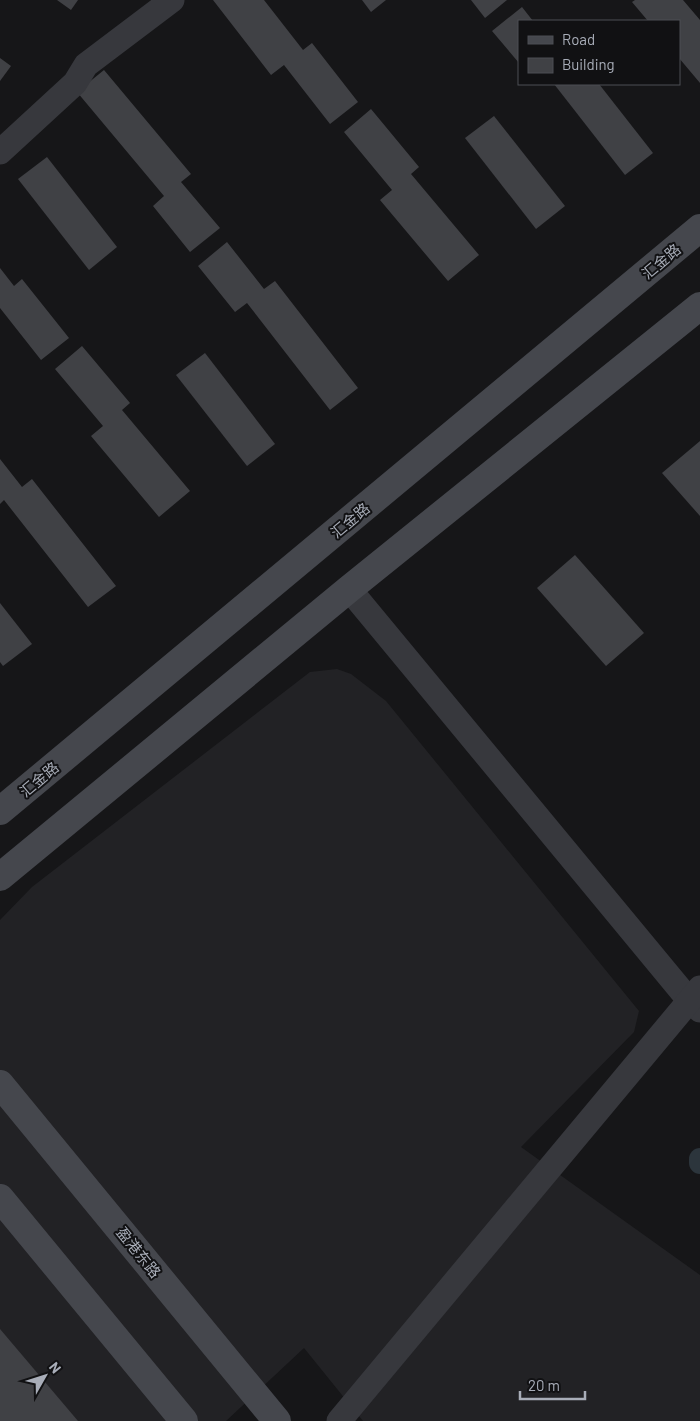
<svg xmlns="http://www.w3.org/2000/svg" width="700" height="1421" font-family="Barlow,'Noto Sans SC',sans-serif">
<rect width="100%" height="100%" fill="#161618"/>
<path fill="#222225" d="M337 669 351 674 386 701 639 1011 634 1032 521 1147 700 1275V1421H363L304 1348 226 1421H0V920L32 887 310 672Z"/>
<g fill="none" stroke-linecap="round" stroke-linejoin="round">
<path stroke="#2c353c" stroke-width="22" d="M700 1159V1163"/>
</g>
<g fill="#404145">
<path d="M57 0H78L71 10Z"/>
<path d="M213 0H264L303 50 312 43 358 102 330 124 284 65 271 75Z"/>
<path d="M362 0H386L371 12Z"/>
<path d="M471 0H507L485 18Z"/>
<path d="M635 0H683L700 20V83L679 58V21H648L632 2Z"/>
<path d="M522 7 533 21H519V63L492 31Z"/>
<path d="M0 58 11 66 0 81Z"/>
<path d="M104 70 191 174 181 182 220 228 190 252 153 206 164 196 77 92Z"/>
<path d="M554 84H599L653 153 625 175Z"/>
<path d="M371 109 419 167 411 174 479 255 448 281 380 200 392 190 344 132Z"/>
<path d="M494 116 565 206 536 229 465 138Z"/>
<path d="M47 157 117 247 89 270 18 179Z"/>
<path d="M227 242 264 289 275 281 358 388 330 410 247 303 235 312 198 266Z"/>
<path d="M0 268 14 286 22 279 69 338 41 360 0 308Z"/>
<path d="M82 346 130 403 122 410 190 491 159 517 91 436 103 426 55 369Z"/>
<path d="M205 353 275 444 247 466 176 375Z"/>
<path d="M700 441V516L662 473Z"/>
<path d="M0 459 22 487 32 479 116 586 88 607 4 500 0 504Z"/>
<path d="M575 555 644 633 606 666 537 588Z"/>
<path d="M0 603 32 644 3 666 0 662Z"/>
<path d="M0 1329 78 1421H0Z"/>
</g>
<g fill="none" stroke-linecap="round" stroke-linejoin="round">
<g stroke="#37383d" stroke-width="25">
<path d="M0 152 75 83 86 65 172 0"/>
<path d="M349 589 689 1000 700 1010"/>
<path d="M339 1421 700 988"/>
</g>
<g stroke="#45474d" stroke-width="28">
<path d="M0 811 700 228"/>
<path d="M0 877 349 589 700 306"/>
<path d="M0 1084 277 1421"/>
<path d="M0 1198 184 1421"/>
</g>
</g>
<g text-anchor="middle" dominant-baseline="central" stroke-width="4" stroke-linejoin="round" paint-order="stroke">
<g font-size="15" fill="#a8adb8" stroke="#111113">
<text transform="translate(661 261) rotate(-40)">汇金路</text>
<text transform="translate(350 520) rotate(-40)">汇金路</text>
<text transform="translate(39 779) rotate(-40)">汇金路</text>
<text transform="translate(139 1252) rotate(51)">盈港东路</text>
</g>
</g>
<rect x="518" y="20" width="162" height="65" fill="#111113" stroke="#4d4f55"/>
<rect x="528" y="36" width="25" height="8" fill="#45474d" stroke="#4d4f55"/>
<text x="562" y="45" font-size="15" fill="#a8adb8">Road</text>
<rect x="528" y="58" width="25" height="15" fill="#404145" stroke="#4d4f55"/>
<text x="562" y="70" font-size="15" fill="#a8adb8">Building</text>
<g transform="translate(45 1376) rotate(51)" stroke="#111113" stroke-width="4" paint-order="stroke">
<path d="M0-4L9 19L0 12L-9 19Z" fill="#a8adb8"/>
<text y="-8" font-size="14" font-weight="bold" text-anchor="middle" fill="#a8adb8">N</text>
</g>
<path d="M520 1391v8h65v-8" fill="none" stroke="#a8adb8" stroke-width="2.5"/>
<text x="528" y="1391" font-size="15" fill="#a8adb8" stroke="#111113" stroke-width="4" paint-order="stroke">20 m</text>
</svg>
